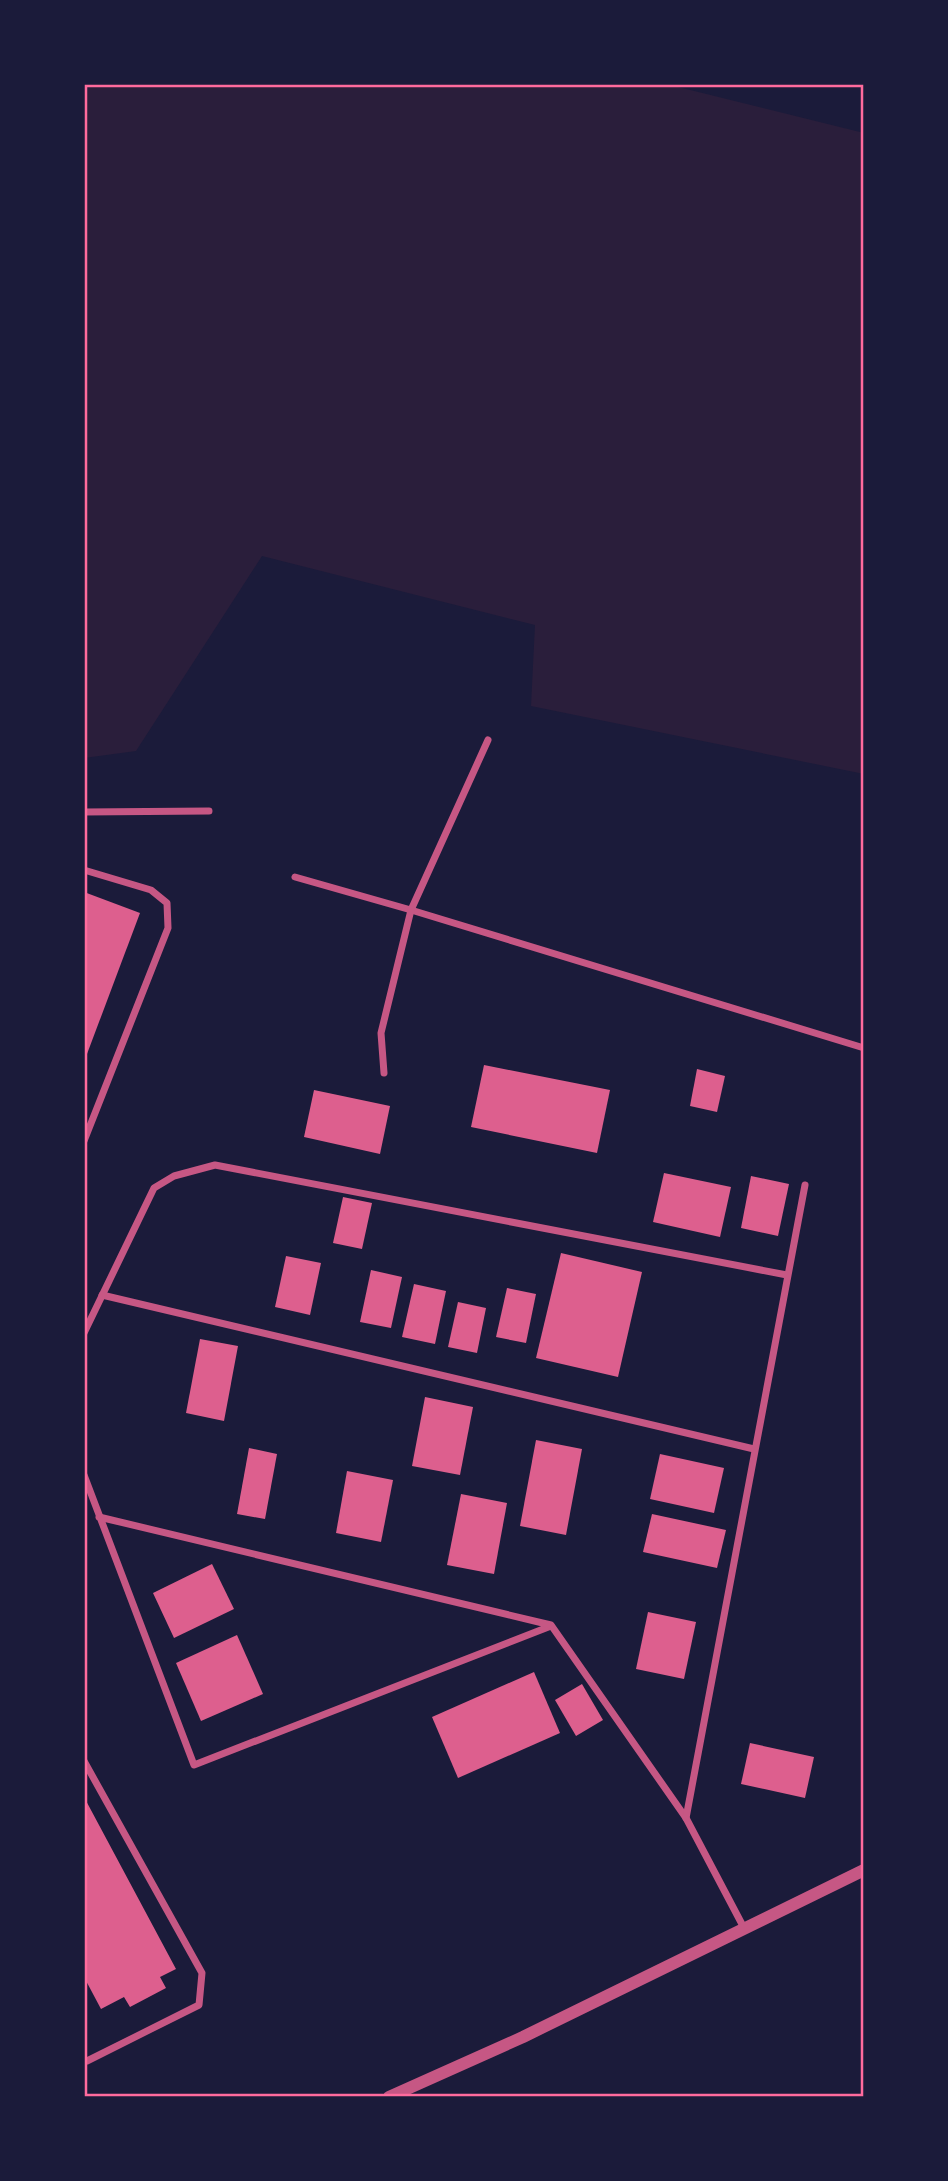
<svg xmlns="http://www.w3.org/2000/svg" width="948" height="2181" font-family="'Varela Round',sans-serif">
<rect width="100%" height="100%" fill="#1b1b3a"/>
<path fill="#2a1e3b" d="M84 84H666L864 133V774L531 706 535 625 262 556 136 751 84 758Z"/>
<g fill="#dd5f8e">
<path d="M84 892 140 913 84 1062Z"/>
<path d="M484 1065 610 1090 597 1153 471 1127Z"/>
<path d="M697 1069 725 1076 717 1112 690 1106Z"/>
<path d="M314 1090 390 1106 380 1154 304 1137Z"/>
<path d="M664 1173 731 1187 720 1237 653 1222Z"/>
<path d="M751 1176 789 1184 778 1236 741 1228Z"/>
<path d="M343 1197 372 1203 362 1249 333 1243Z"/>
<path d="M561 1253 642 1272 618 1377 536 1358Z"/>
<path d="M286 1256 321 1263 310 1315 275 1307Z"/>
<path d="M371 1270 402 1277 391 1328 360 1322Z"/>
<path d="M414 1284 446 1291 435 1344 402 1337Z"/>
<path d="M507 1288 536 1294 526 1343 496 1337Z"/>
<path d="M458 1302 486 1308 477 1353 448 1347Z"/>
<path d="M200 1339 238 1346 224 1421 186 1413Z"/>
<path d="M425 1397 473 1407 460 1475 412 1466Z"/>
<path d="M536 1440 582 1449 566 1535 520 1526Z"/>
<path d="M249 1448 277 1454 265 1519 237 1514Z"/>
<path d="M660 1454 724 1468 714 1513 650 1499Z"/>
<path d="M347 1471 393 1480 381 1542 336 1533Z"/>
<path d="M461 1494 507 1503 494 1574 447 1565Z"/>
<path d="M652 1514 726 1530 717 1568 643 1552Z"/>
<path d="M212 1564 234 1609 174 1638 153 1593Z"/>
<path d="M648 1612 696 1622 684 1679 636 1669Z"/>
<path d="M237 1635 263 1694 201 1721 176 1663Z"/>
<path d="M534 1672 560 1733 458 1778 432 1717Z"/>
<path d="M582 1684 603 1720 576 1736 555 1700Z"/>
<path d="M750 1743 814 1757 805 1798 741 1784Z"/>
<path d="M84 1797 176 1969 160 1977 166 1988 130 2007 124 1997 101 2009 84 1977Z"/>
</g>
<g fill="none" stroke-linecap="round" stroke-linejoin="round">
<g stroke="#c65784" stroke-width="7">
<path d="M84 812 209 811"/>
<path d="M84 870 151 890 167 903 168 928 84 1141"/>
<path d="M295 877 411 910 864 1048"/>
<path d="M384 1073 381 1033 411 910 488 740"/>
<path d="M102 1295 754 1449"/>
<path d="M84 1333 154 1188 174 1176 215 1165 787 1275"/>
<path d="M84 1475 194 1765 551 1626"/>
<path d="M99 1517 551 1625 686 1818 744 1928"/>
<path d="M84 1761 202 1973 199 2005 87 2061 84 2060"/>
<path d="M686 1818 805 1185"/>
</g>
<path stroke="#c65784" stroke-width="12" d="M389 2097 523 2037 864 1870"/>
</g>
<rect width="948" height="2181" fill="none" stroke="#1b1b3a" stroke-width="172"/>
<rect x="86" y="86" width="776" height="2009" fill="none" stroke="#ff6b9d" stroke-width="2.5"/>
</svg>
